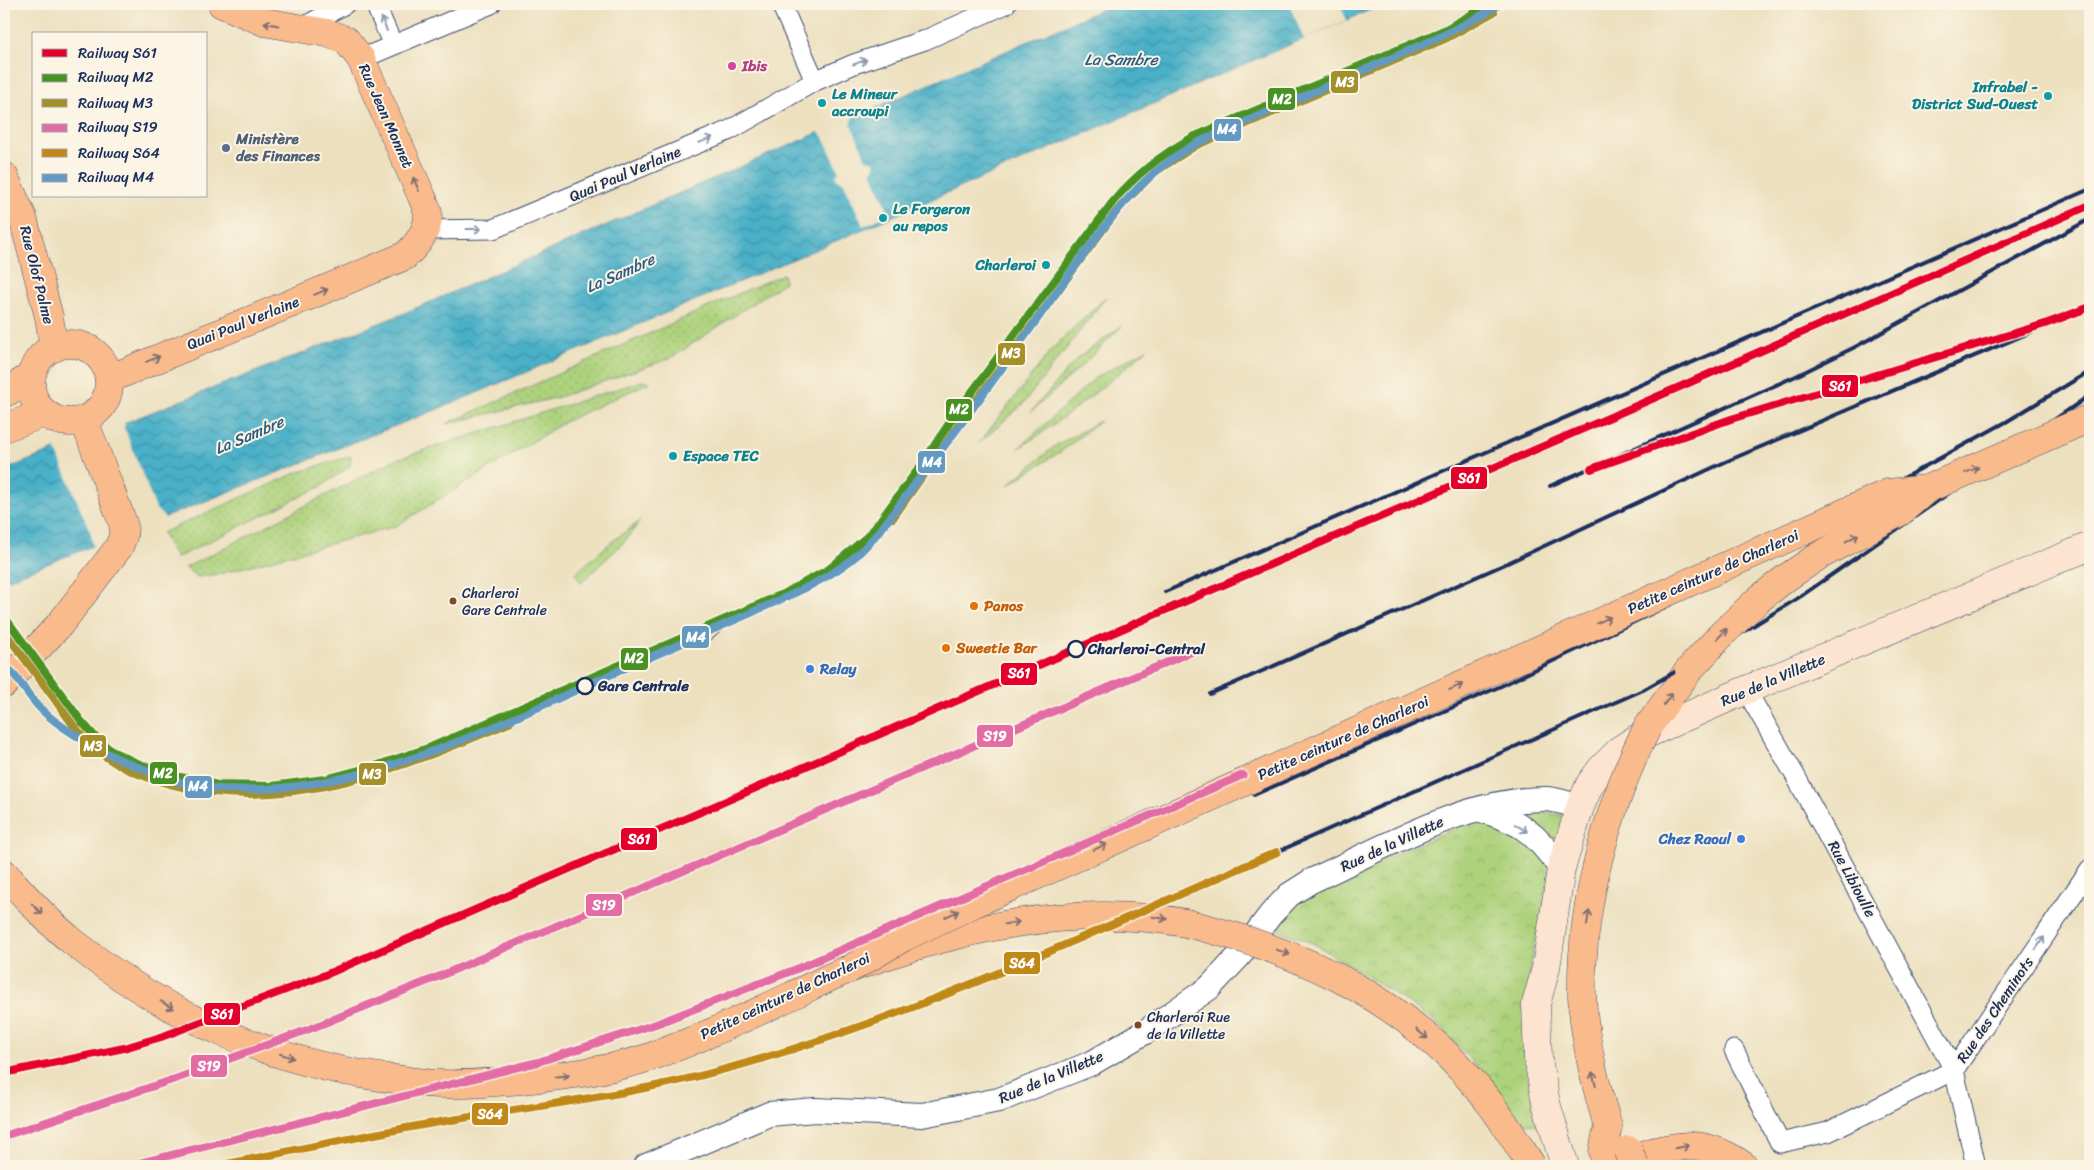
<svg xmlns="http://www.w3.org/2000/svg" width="2094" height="1170" font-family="Sriracha,sans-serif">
<defs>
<pattern id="grass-dots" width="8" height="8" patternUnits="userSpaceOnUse" patternTransform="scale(1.25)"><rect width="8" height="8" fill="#add27c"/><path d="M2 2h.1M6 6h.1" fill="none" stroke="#94b56e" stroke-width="1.8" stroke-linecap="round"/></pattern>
<pattern id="park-crowns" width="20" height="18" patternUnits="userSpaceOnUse" patternTransform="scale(1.25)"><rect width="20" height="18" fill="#add27c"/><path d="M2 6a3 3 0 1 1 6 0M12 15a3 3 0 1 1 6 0" fill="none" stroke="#94b56e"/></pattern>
<pattern id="water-waves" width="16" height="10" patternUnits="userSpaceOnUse" patternTransform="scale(1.25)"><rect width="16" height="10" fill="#48b0c7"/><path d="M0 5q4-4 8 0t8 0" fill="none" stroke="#3b90a5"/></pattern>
</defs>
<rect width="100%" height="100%" fill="#fcf5e5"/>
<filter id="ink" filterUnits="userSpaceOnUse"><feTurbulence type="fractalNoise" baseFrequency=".02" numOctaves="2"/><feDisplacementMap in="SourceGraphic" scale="10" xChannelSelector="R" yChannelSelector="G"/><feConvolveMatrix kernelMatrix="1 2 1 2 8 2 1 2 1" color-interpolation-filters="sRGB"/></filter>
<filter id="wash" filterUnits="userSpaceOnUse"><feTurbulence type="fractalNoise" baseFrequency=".0096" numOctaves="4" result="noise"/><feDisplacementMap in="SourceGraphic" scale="20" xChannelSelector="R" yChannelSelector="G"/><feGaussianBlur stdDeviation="1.12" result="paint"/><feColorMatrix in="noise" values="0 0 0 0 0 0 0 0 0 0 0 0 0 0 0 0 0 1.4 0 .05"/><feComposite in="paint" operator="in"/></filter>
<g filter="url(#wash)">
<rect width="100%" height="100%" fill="#ece0bf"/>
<g fill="url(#grass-dots)" stroke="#64806d">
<path d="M783 274 785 282 671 358 559 397 446 424Z"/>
<path d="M1107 296 1023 404 979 443 1054 347Z"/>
<path d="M1123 325 1085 363 1031 412 1077 359Z"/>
<path d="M1147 349C1106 385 1064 419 1018 449L1095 378Z"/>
<path d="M642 381 650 382 566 421 396 526 219 574 198 577 185 568 394 460Z"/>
<path d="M1100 421 1063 450 1008 485 1055 446Z"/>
<path d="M351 456 350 466 322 486 176 558 162 533 296 473Z"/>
<path d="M640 521 625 541 581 583 576 573 610 543Z"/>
</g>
<path fill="url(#park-crowns)" stroke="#64806d" d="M1546 813 1567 816 1533 950 1525 1017 1540 1125 1523 1123 1498 1089 1434 1021 1378 983 1313 943 1274 929 1312 890 1467 823Z"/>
<path fill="url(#water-waves)" stroke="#327092" d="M1114 4H1384L824 246 453 403 4 581V470L400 315Z"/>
<g fill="#ece0bf">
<path d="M1289 4H1339L1347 20 1304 39Z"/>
<path d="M853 115 851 124 866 159 874 162V169L871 171 890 214 863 226 844 183 837 179 836 176 839 171 823 136 817 131Z"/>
<path d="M126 419 124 427 156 509 165 518 170 519 93 549 91 534 55 448Z"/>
</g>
</g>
<g filter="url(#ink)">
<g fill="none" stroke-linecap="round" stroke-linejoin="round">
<defs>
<g id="minor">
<path d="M375 4 393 45"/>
<path d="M781 4 815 81"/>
<path d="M300 29 345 4"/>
<path d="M361 59 491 4"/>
<path d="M425 230 493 229 730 130 815 81 854 64 925 40 1006 4"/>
<path d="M1746 690 1796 777 1954 1070 1976 1166"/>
<path d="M1734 1050 1780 1143 1828 1132 1954 1070 2090 869"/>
</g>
<g id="tertiary">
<path d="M1479 809C1494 815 1513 819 1526 830 1540 840 1551 855 1561 869"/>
<path d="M646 1166 769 1114 815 1110 922 1115 999 1100 1092 1063 1145 1032 1209 988 1239 956 1271 914 1289 895 1311 881C1383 848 1466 798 1547 799 1558 800 1570 804 1580 807"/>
</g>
<path id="secondary" d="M1565 1166 1546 1103 1538 1059 1536 1004 1546 968 1561 869 1580 807 1590 784 1601 769 1621 749 1638 738 1746 690 2090 546"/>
<g id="primary">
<path d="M4 176 23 218 49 317 54 348"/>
<circle cx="70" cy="383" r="39"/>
<path d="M109 379 405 256C417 245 429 231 428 213 427 208 424 202 422 197L361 59 346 40 327 33 264 22 222 4"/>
<path d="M4 393 9 391 32 375"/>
<path d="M4 428 45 413"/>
<path d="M4 684 60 624 119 547 123 536 124 526 84 420"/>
</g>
<g id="motorway">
<path d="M1647 728 1689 670"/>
<path d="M4 873C26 897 47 921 72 941 168 1018 280 1067 403 1080 416 1082 429 1084 441 1084 470 1085 501 1082 531 1079 571 1075 611 1070 650 1057 698 1040 745 1018 791 996 810 987 829 977 849 969 957 928 1071 903 1186 923"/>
<path d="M1607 1166 1603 1152 1608 1126"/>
<path d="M1620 1166C1639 1153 1667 1147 1690 1146 1708 1145 1731 1156 1744 1166"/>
</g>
</defs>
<use href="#minor" stroke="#3a4a6d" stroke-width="21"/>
<use href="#tertiary" stroke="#3a4a6d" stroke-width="26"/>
<use href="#secondary" stroke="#3a4a6d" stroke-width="29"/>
<use href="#primary" stroke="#3a4a6d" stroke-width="29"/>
<use href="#motorway" stroke="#3a4a6d" stroke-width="29"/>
<use href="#minor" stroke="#fff" stroke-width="19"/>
<use href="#tertiary" stroke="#fff" stroke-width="24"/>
<use href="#secondary" stroke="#fde4d1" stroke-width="28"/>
<use href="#primary" stroke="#fabb8c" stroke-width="28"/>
<use href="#motorway" stroke="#fabb8c" stroke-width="28"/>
<path stroke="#1b2f5e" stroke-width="1" d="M711 640 747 609"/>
<g stroke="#1b2f5e" stroke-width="4">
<path d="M1550 486 1796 376 1855 347 2090 219"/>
<path d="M1165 592 2090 189"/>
<path d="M1210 694 1501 566 1725 462 2083 310"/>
<path d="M1254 795 1501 686 1686 597 2006 422 2090 371"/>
<path d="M1277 852 1643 690 1719 647 1801 596 2090 395"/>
<path d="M4 1076 25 1068"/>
</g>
<defs>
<g id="motorway-bridge">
<path d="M1689 670 1722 634 1759 599 1786 578 1817 557 1900 512 1927 489"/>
<path d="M1186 923C1308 953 1415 1003 1492 1106 1506 1125 1519 1146 1532 1166"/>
<path d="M848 970 904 937 975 903 1888 493 1927 489 2090 418"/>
<path d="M1608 1126C1595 1084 1584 1040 1582 996 1580 906 1607 808 1647 728"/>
<path d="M1628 1150 1635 1166"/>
</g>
</defs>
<use href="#motorway-bridge" stroke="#3a4a6d" stroke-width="29" stroke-linecap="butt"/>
<use href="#motorway-bridge" stroke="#fabb8c" stroke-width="28"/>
<defs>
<g id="rail-1">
<path d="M1591 469 1731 419 2045 324 2090 307"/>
<path d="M4 1073 124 1048 161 1037 325 975 1684 385 2090 205"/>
</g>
<path id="rail-2" d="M4 616 82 722 99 741 112 751 135 762 166 774 218 785 271 786 325 779 378 765 431 747 785 593 829 569 870 534 922 464 952 419 1112 203C1135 175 1162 154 1193 137L1444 30 1490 4"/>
<g id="rail-3">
<path d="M893 518 959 424 1119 208 1155 172 1197 145 1447 38 1494 12"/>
<path d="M4 631C20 653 37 675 53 697 68 718 82 739 102 754 124 771 152 780 178 786 295 813 403 767 509 723"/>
</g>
<g id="rail-4">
<path d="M7 1135 178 1078 312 1028 440 976 1191 652"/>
<path d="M128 1166 538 1062 656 1024 799 968 1243 775"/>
</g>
<path id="rail-5" d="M217 1166C297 1150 377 1132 458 1119 546 1104 636 1094 722 1070 914 1018 1094 931 1277 852"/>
<path id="rail-6" d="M11 671C20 682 28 695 38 706 58 728 110 757 138 767 161 776 185 786 209 788 356 802 500 723 630 666 671 648 712 630 753 612 786 597 828 580 856 556 881 533 901 502 922 475 972 411 1019 345 1066 279 1106 224 1137 176 1199 142L1440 37 1484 14 1500 4"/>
</defs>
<use href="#rail-1" stroke="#fcf5e5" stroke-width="11"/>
<use href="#rail-2" stroke="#fcf5e5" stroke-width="11"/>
<use href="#rail-3" stroke="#fcf5e5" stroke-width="11"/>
<use href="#rail-4" stroke="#fcf5e5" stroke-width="11"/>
<use href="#rail-5" stroke="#fcf5e5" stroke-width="11"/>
<use href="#rail-6" stroke="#fcf5e5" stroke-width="11"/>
<use href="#rail-1" stroke="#e4002b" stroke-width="8"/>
<use href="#rail-2" stroke="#489224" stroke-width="8"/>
<use href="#rail-3" stroke="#a48f29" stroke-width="8"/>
<use href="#rail-4" stroke="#e26ca3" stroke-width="8"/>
<use href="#rail-5" stroke="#c08818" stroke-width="8"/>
<use href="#rail-6" stroke="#649ac1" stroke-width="8"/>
</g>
<defs><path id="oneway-shaft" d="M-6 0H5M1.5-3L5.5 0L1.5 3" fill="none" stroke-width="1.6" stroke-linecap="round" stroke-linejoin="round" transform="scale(1.25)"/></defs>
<g stroke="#7f6e73">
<use href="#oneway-shaft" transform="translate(271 24) rotate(-168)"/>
<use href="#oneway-shaft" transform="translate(416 184) rotate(-113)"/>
<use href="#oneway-shaft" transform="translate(321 292) rotate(-22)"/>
<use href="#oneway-shaft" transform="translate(153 359) rotate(-22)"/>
<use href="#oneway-shaft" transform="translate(1972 470) rotate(-23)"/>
<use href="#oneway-shaft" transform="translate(1852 538) rotate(-29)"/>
<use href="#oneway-shaft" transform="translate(1604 620) rotate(-24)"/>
<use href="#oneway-shaft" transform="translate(1722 634) rotate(-46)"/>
<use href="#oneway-shaft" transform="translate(1456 687) rotate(-24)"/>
<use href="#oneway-shaft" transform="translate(1668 699) rotate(-54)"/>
<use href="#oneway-shaft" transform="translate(1100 847) rotate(-24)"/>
<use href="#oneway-shaft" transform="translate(37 909) rotate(46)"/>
<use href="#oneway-shaft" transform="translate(952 914) rotate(-25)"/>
<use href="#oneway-shaft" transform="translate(1160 918) rotate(9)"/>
<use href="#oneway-shaft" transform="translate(1588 918) rotate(-81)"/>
<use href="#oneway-shaft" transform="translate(1012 923) rotate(-9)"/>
<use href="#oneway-shaft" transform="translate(1283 952) rotate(21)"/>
<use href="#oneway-shaft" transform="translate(167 1005) rotate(31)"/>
<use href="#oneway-shaft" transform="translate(1422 1034) rotate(39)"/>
<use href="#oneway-shaft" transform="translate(287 1056) rotate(18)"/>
<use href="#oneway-shaft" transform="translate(562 1076) rotate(-6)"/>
<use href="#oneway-shaft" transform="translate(1594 1079) rotate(-104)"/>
<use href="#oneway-shaft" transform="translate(1682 1147) rotate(-9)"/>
</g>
<g stroke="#8d97ae">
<use href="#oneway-shaft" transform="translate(384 24) rotate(-114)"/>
<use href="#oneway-shaft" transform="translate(860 62) rotate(-20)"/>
<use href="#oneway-shaft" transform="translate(706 140) rotate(-23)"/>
<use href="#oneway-shaft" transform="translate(474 229)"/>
<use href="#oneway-shaft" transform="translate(1521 828) rotate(32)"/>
<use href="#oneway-shaft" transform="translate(2040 943) rotate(-56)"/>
</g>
</g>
<circle fill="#d1479c" stroke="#fcf5e5" stroke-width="2" cx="732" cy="66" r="5"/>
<g fill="#0f9aa8" stroke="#fcf5e5" stroke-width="2">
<circle cx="2048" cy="96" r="5"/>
<circle cx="822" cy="103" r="5"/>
<circle cx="883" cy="218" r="5"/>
<circle cx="1046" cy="265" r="5"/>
<circle cx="673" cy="456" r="5"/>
</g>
<circle fill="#5c6f8a" stroke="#fcf5e5" stroke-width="2" cx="226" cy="148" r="5"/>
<g fill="#7a4b2a" stroke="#fcf5e5" stroke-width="2">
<circle cx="453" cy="601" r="4.5"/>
<circle cx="1138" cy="1025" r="4.5"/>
</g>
<g fill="#e8710a" stroke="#fcf5e5" stroke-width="2">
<circle cx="974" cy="606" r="5"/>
<circle cx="946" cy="648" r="5"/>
</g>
<g fill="#fcf5e5" stroke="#1b2f5e" stroke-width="2.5">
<circle cx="1076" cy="649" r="8"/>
<circle cx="585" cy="686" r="8"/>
</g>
<g fill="#3f7fe0" stroke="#fcf5e5" stroke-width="2">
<circle cx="810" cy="669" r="5"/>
<circle cx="1741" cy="839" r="5"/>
</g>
<g text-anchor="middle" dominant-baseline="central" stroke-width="4" stroke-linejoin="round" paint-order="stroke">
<g font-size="14" fill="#1b2f5e" stroke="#fcf5e5" text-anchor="start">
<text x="462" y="593">Charleroi<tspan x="462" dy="17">Gare Centrale</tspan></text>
<text x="1147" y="1017">Charleroi Rue<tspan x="1147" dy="17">de la Villette</tspan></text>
</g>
<g font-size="15" font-weight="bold" fill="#b23c85" stroke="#fcf5e5" text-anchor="start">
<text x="742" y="66">Ibis</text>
</g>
<g font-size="15" font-weight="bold" fill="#0d838f" stroke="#fcf5e5" text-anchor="start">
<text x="2038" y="87" text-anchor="end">Infrabel -<tspan x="2038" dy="17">District Sud-Ouest</tspan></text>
<text x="832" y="94">Le Mineur<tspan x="832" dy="17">accroupi</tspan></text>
<text x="893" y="209">Le Forgeron<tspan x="893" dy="17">au repos</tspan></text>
<text x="1036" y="265" text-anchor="end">Charleroi</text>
<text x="683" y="456">Espace TEC</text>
</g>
<g font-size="15" fill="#1b2f5e" stroke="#fcf5e5">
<text transform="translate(386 116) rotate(66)">Rue Jean Monnet</text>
<text transform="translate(625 174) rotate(-23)">Quai Paul Verlaine</text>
<text transform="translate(37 275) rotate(76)">Rue Olof Palme</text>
<text transform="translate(243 323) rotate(-22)">Quai Paul Verlaine</text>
<text transform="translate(1713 572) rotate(-24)">Petite ceinture de Charleroi</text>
<text transform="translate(1773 680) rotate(-23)">Rue de la Villette</text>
<text transform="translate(1343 738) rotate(-24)">Petite ceinture de Charleroi</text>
<text transform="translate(1392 844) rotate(-25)">Rue de la Villette</text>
<text transform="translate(1852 879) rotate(62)">Rue Libioulle</text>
<text transform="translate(785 996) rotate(-25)">Petite ceinture de Charleroi</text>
<text transform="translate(1995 1010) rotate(-56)">Rue des Cheminots</text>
<text transform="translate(1051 1077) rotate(-23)">Rue de la Villette</text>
</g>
<g font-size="15" font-weight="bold" fill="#4e5e75" stroke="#fcf5e5" text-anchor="start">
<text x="236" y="139">Ministère<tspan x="236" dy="17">des Finances</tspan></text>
</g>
<g font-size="15" font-weight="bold" fill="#c56008" stroke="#fcf5e5" text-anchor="start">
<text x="984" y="606">Panos</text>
<text x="956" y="648">Sweetie Bar</text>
</g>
<g font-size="15" font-weight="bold" fill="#1b2f5e" stroke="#fcf5e5" text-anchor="start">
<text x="1088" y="649">Charleroi-Central</text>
<text x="598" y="686">Gare Centrale</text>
</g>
<g font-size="15" font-weight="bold" fill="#366cbe" stroke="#fcf5e5" text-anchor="start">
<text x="820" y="669">Relay</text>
<text x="1731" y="839" text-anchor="end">Chez Raoul</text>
</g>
<g font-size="16" font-style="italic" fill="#2b5c83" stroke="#fcf5e5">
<text x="1121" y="59">La Sambre</text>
<text transform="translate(620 273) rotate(-24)">La Sambre</text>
<text transform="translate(249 435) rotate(-23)">La Sambre</text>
</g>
</g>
<g stroke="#fcf5e5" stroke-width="2">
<rect x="1330" y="70" width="29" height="24" rx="5" fill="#a48f29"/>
<rect x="1267" y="87" width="29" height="24" rx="5" fill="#489224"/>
<rect x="1213" y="118" width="29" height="24" rx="5" fill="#649ac1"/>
<rect x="997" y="342" width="29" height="24" rx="5" fill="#a48f29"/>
<rect x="1821" y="374" width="38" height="24" rx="5" fill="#e4002b"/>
<rect x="945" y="398" width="28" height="24" rx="5" fill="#489224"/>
<rect x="917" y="450" width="29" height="24" rx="5" fill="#649ac1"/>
<rect x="1450" y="466" width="38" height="24" rx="5" fill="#e4002b"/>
<rect x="681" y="625" width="29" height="24" rx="5" fill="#649ac1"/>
<rect x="620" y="647" width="29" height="24" rx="5" fill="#489224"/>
<rect x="1000" y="662" width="38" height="24" rx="5" fill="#e4002b"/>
<rect x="976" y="724" width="38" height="24" rx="5" fill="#e26ca3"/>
<rect x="79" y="734" width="28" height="24" rx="5" fill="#a48f29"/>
<rect x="149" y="761" width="29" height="24" rx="5" fill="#489224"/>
<rect x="358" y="762" width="29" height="24" rx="5" fill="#a48f29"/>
<rect x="184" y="775" width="29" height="24" rx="5" fill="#649ac1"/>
<rect x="620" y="827" width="38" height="24" rx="5" fill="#e4002b"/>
<rect x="585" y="893" width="38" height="24" rx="5" fill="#e26ca3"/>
<rect x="1003" y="951" width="38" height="24" rx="5" fill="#c08818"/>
<rect x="203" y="1002" width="38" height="24" rx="5" fill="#e4002b"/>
<rect x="190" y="1054" width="38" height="24" rx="5" fill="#e26ca3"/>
<rect x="471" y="1102" width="38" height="24" rx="5" fill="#c08818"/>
</g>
<g font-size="14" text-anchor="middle" font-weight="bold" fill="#fff">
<text x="1345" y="87">M3</text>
<text x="1282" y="104">M2</text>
<text x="1227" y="134">M4</text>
<text x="1011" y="358">M3</text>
<text x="1840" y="391">S61</text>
<text x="959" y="414">M2</text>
<text x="932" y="467">M4</text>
<text x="1469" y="483">S61</text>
<text x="696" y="642">M4</text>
<text x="634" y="663">M2</text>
<text x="1019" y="678">S61</text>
<text x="995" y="741">S19</text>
<text x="93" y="751">M3</text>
<text x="163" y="778">M2</text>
<text x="372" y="779">M3</text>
<text x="198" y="791">M4</text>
<text x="639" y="844">S61</text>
<text x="604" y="910">S19</text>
<text x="1022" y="968">S64</text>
<text x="222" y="1019">S61</text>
<text x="209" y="1071">S19</text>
<text x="490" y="1119">S64</text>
</g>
<rect width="2094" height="1170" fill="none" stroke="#fcf5e5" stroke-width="20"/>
<rect x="32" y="32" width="175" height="165" fill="#fcf5e5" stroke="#a2a6af"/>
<rect x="42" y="49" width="25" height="8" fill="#e4002b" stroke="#a2a6af"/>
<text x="78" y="58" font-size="15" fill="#1b2f5e">Railway S61</text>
<rect x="42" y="74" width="25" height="8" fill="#489224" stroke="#a2a6af"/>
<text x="78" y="82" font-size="15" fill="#1b2f5e">Railway M2</text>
<rect x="42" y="99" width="25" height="8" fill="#a48f29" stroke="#a2a6af"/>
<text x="78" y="108" font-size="15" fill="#1b2f5e">Railway M3</text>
<rect x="42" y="124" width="25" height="8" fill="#e26ca3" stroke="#a2a6af"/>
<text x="78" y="132" font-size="15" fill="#1b2f5e">Railway S19</text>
<rect x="42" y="149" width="25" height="8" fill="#c08818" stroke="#a2a6af"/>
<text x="78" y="158" font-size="15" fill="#1b2f5e">Railway S64</text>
<rect x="42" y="174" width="25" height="8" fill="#649ac1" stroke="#a2a6af"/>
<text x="78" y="182" font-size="15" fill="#1b2f5e">Railway M4</text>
</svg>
